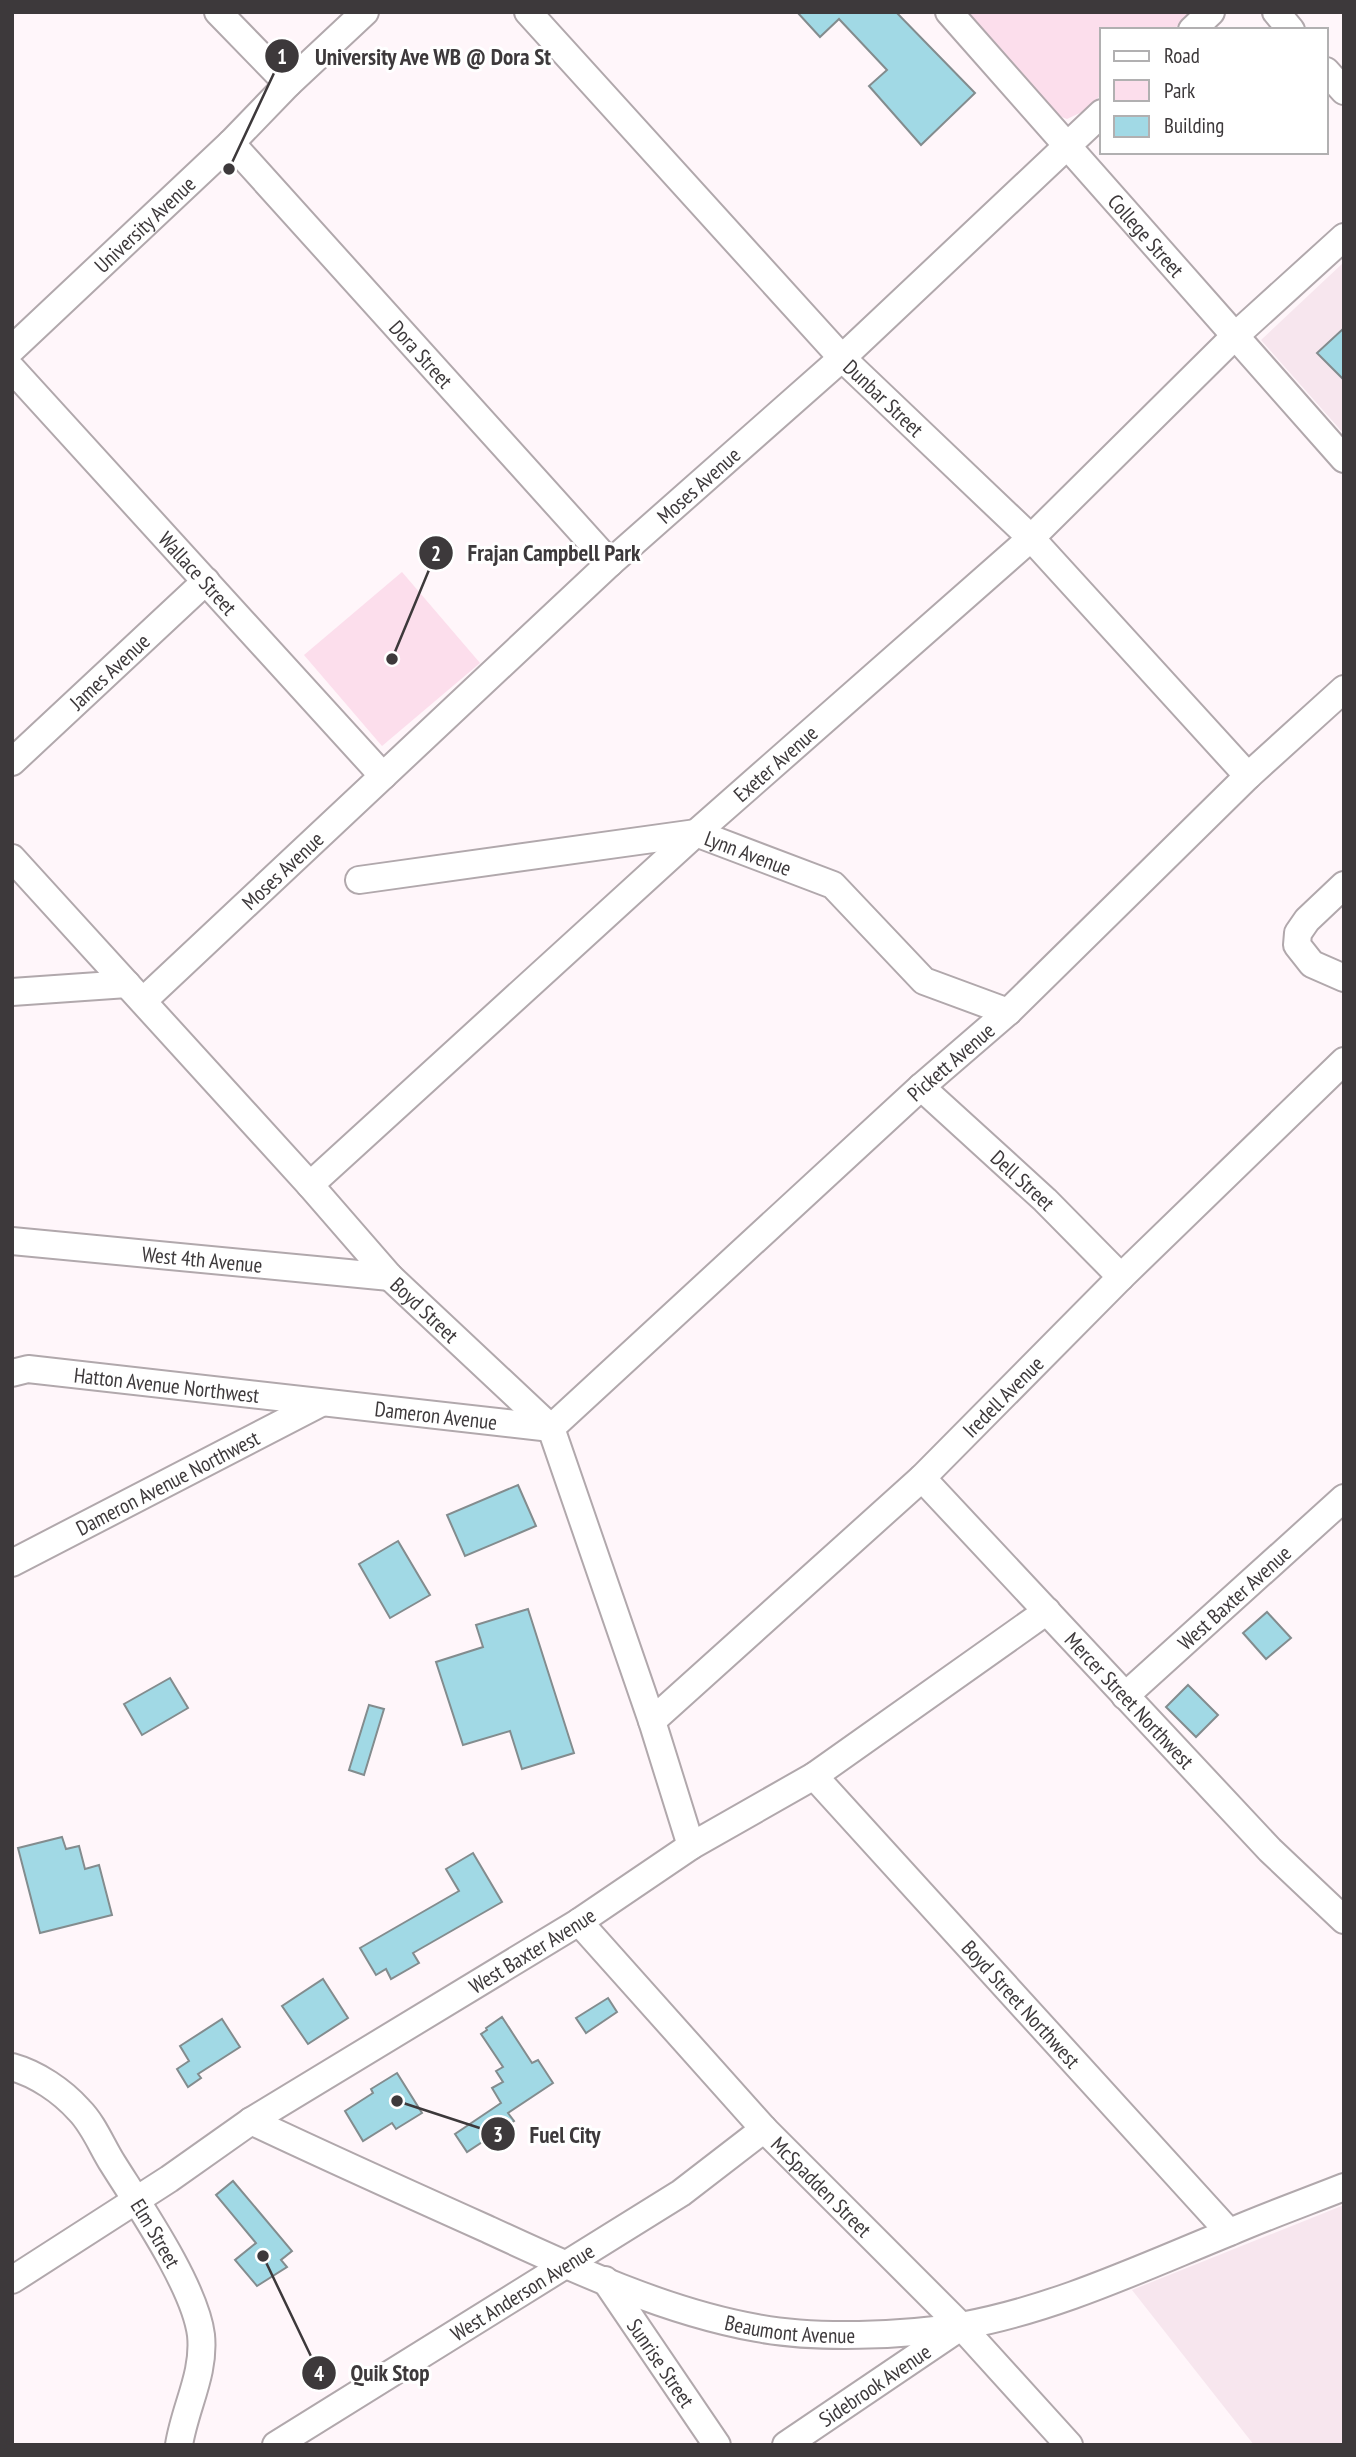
<svg xmlns="http://www.w3.org/2000/svg" width="1356" height="2457" font-family="'PT Sans Narrow',sans-serif">
<rect width="100%" height="100%" fill="#fff6fa"/>
<g fill="#f7e6ee">
<path d="M1344 262V434L1261 340Z"/>
<path d="M1344 2205V2445H1254L1132 2290Z"/>
</g>
<g fill="#fcdeec">
<path d="M963 12H1192L1173 30H1102V94L1084 111 1067 119 1059 116Z"/>
<path d="M402 572 480 663 382 746 304 655Z"/>
</g>
<g fill="#a1d9e5" stroke="#838c8e" stroke-width="2">
<path d="M797 12H896L975 93 921 145 869 86 887 70 839 19 820 37Z"/>
<path d="M1344 328V380L1317 353Z"/>
<path d="M518 1485 536 1526 465 1556 447 1515Z"/>
<path d="M398 1541 430 1595 390 1618 359 1564Z"/>
<path d="M528 1609 574 1753 522 1769 510 1731 463 1745 436 1662 483 1647 476 1625Z"/>
<path d="M1267 1612 1291 1638 1266 1659 1243 1633Z"/>
<path d="M170 1678 188 1708 142 1735 124 1704Z"/>
<path d="M1188 1685 1218 1715 1196 1737 1166 1707Z"/>
<path d="M369 1705 384 1709 364 1775 349 1770Z"/>
<path d="M62 1837 66 1849 79 1846 85 1869 99 1865 112 1915 40 1933 18 1848Z"/>
<path d="M473 1853 502 1902 413 1953 419 1963 391 1979 386 1969 376 1975 360 1948 459 1891 446 1869Z"/>
<path d="M323 1979 348 2018 308 2044 282 2006Z"/>
<path d="M608 1998 617 2012 586 2033 576 2018Z"/>
<path d="M502 2017 532 2063 538 2060 553 2083 508 2113 514 2121 467 2152 455 2134 501 2103 492 2088 503 2082 496 2071 503 2067 481 2034 487 2030 486 2028Z"/>
<path d="M222 2019 240 2047 198 2074 201 2078 188 2087 177 2069 189 2061 180 2046Z"/>
<path d="M397 2073 422 2113 396 2129 392 2123 363 2141 345 2111 373 2093 371 2089Z"/>
<path d="M233 2181 292 2251 281 2260 287 2267 257 2286 235 2260 256 2243 216 2195Z"/>
</g>
<g fill="none" stroke-linecap="round" stroke-linejoin="round">
<defs>
<g id="minor">
<path d="M218 12 288 84"/>
<path id="s1" d="M528 12 842 358 1031 538 1248 776"/>
<path id="s2" d="M949 12 1344 459"/>
<path d="M1276 12 1291 30"/>
<path d="M1192 30 1211 12"/>
<path d="M1326 71 1344 91"/>
<path id="s3" d="M231 143 610 563"/>
<path id="s4" d="M12 349 231 143 288 84 365 12"/>
<path id="s5" d="M12 369 383 776"/>
<path id="s6" d="M12 762 206 581"/>
<path id="s7" d="M12 858 310 1185 390 1277 551 1428 652 1721 691 1846"/>
<path id="s8" d="M359 880 696 833 833 885 924 981 1008 1012"/>
<path d="M1344 885 1307 920 1298 933 1297 945 1312 964 1344 978"/>
<path d="M12 992 127 984"/>
<path id="s9" d="M143 1001 610 563 842 358 1102 113"/>
<path id="s10" d="M921 1087 1045 1200 1121 1277"/>
<path id="s11" d="M310 1185 696 833 1031 538 1236 335 1344 237"/>
<path id="s12" d="M12 1241 390 1277"/>
<path id="s13" d="M12 1373 28 1369 551 1428 921 1087 1008 1012 1248 776 1344 689"/>
<path id="s14" d="M922 1478 1270 1850 1344 1920"/>
<path id="s15" d="M12 1563 321 1403"/>
<path id="s16" d="M1125 1696 1344 1498"/>
<path id="s17" d="M652 1721 922 1478 1121 1277 1344 1061"/>
<path id="s18" d="M814 1776 1229 2232"/>
<path id="s19" d="M579 1922 764 2129 961 2326 1069 2445"/>
<path id="s20" d="M12 2067C37 2074 62 2091 79 2110 94 2125 102 2147 113 2164 140 2207 195 2287 201 2335 205 2374 185 2407 179 2445"/>
<path id="s21" d="M251 2121C329 2158 407 2193 485 2228 569 2267 665 2312 757 2328 814 2339 904 2336 961 2326 1055 2309 1141 2268 1230 2232 1267 2216 1306 2202 1344 2187"/>
<path id="s22" d="M12 2280 169 2179 251 2121 579 1922 691 1846 814 1776 1047 1611"/>
<path id="s23" d="M605 2280 717 2445"/>
<path id="s24" d="M276 2445 681 2193 764 2129"/>
<path id="s25" d="M786 2445 956 2330"/>
</g>
</defs>
<use href="#minor" stroke="#b1a8ac" stroke-width="30"/>
<use href="#minor" stroke="#fff" stroke-width="26"/>
</g>
<g text-anchor="middle" dominant-baseline="central" stroke-width="6" stroke-linejoin="round" paint-order="stroke">
<g font-size="21" fill="#3d393b" stroke="#fff">
<text stroke="none"><textPath href="#s4" startOffset="182">University Avenue</textPath></text>
<text stroke="none"><textPath href="#s2" startOffset="298">College Street</textPath></text>
<text stroke="none"><textPath href="#s3" startOffset="284">Dora Street</textPath></text>
<text stroke="none"><textPath href="#s1" startOffset="525">Dunbar Street</textPath></text>
<text stroke="none"><textPath href="#s9" startOffset="758">Moses Avenue</textPath></text>
<text stroke="none"><textPath href="#s5" startOffset="276">Wallace Street</textPath></text>
<text stroke="none"><textPath href="#s6" startOffset="133">James Avenue</textPath></text>
<text stroke="none"><textPath href="#s11" startOffset="628">Exeter Avenue</textPath></text>
<text stroke="none"><textPath href="#s8" startOffset="396">Lynn Avenue</textPath></text>
<text stroke="none"><textPath href="#s9" startOffset="191">Moses Avenue</textPath></text>
<text stroke="none"><textPath href="#s13" startOffset="1085">Pickett Avenue</textPath></text>
<text stroke="none"><textPath href="#s10" startOffset="138">Dell Street</textPath></text>
<text stroke="none"><textPath href="#s12" startOffset="191">West 4th Avenue</textPath></text>
<text stroke="none"><textPath href="#s7" startOffset="612">Boyd Street</textPath></text>
<text stroke="none"><textPath href="#s13" startOffset="156">Hatton Avenue Northwest</textPath></text>
<text stroke="none"><textPath href="#s17" startOffset="478">Iredell Avenue</textPath></text>
<text stroke="none"><textPath href="#s13" startOffset="427">Dameron Avenue</textPath></text>
<text stroke="none"><textPath href="#s15" startOffset="175">Dameron Avenue Northwest</textPath></text>
<text stroke="none"><textPath href="#s16" startOffset="147">West Baxter Avenue</textPath></text>
<text stroke="none"><textPath href="#s14" startOffset="304">Mercer Street Northwest</textPath></text>
<text stroke="none"><textPath href="#s22" startOffset="616">West Baxter Avenue</textPath></text>
<text stroke="none"><textPath href="#s18" startOffset="308">Boyd Street Northwest</textPath></text>
<text stroke="none"><textPath href="#s19" startOffset="359">McSpadden Street</textPath></text>
<text stroke="none"><textPath href="#s20" startOffset="226">Elm Street</textPath></text>
<text stroke="none"><textPath href="#s24" startOffset="290">West Anderson Avenue</textPath></text>
<text stroke="none"><textPath href="#s21" startOffset="581">Beaumont Avenue</textPath></text>
<text stroke="none"><textPath href="#s23" startOffset="100">Sunrise Street</textPath></text>
<text stroke="none"><textPath href="#s25" startOffset="107">Sidebrook Avenue</textPath></text>
</g>
</g>
<path fill="none" stroke="#3d393b" stroke-width="2.5" d="M229 169L282 56M392 659L436 553M397 2101L498 2134M263 2256L319 2373"/>
<g fill="#3d393b" stroke="#fff" stroke-width="2.5">
<circle cx="229" cy="169" r="7"/>
<circle cx="392" cy="659" r="7"/>
<circle cx="397" cy="2101" r="7"/>
<circle cx="263" cy="2256" r="7"/>
<circle cx="282" cy="56" r="18"/>
<circle cx="436" cy="553" r="18"/>
<circle cx="498" cy="2134" r="18"/>
<circle cx="319" cy="2373" r="18"/>
</g>
<g font-size="21" text-anchor="middle" font-weight="bold" fill="#fff">
<text x="282" y="64">1</text>
<text x="436" y="561">2</text>
<text x="498" y="2142">3</text>
<text x="319" y="2381">4</text>
</g>
<g font-size="23" text-anchor="middle" font-weight="bold" fill="#3d393b" stroke="#fff" stroke-width="6" stroke-linejoin="round" paint-order="stroke">
<text x="433" y="65">University Ave WB @ Dora St</text>
<text x="554" y="561">Frajan Campbell Park</text>
<text x="565" y="2143">Fuel City</text>
<text x="390" y="2381">Quik Stop</text>
</g>
<rect width="1356" height="2457" fill="none" stroke="#3d393b" stroke-width="28"/>
<rect x="1100" y="28" width="228" height="126" fill="#ffffff" stroke="#b1b0b1" stroke-width="2"/>
<rect x="1114" y="51" width="35" height="10" fill="#ffffff" stroke="#b1b0b1" stroke-width="2"/>
<text x="1164" y="63" font-size="21" fill="#3d393b">Road</text>
<rect x="1114" y="80" width="35" height="21" fill="#fcdeec" stroke="#b1b0b1" stroke-width="2"/>
<text x="1164" y="98" font-size="21" fill="#3d393b">Park</text>
<rect x="1114" y="116" width="35" height="21" fill="#a1d9e5" stroke="#b1b0b1" stroke-width="2"/>
<text x="1164" y="133" font-size="21" fill="#3d393b">Building</text>
</svg>
